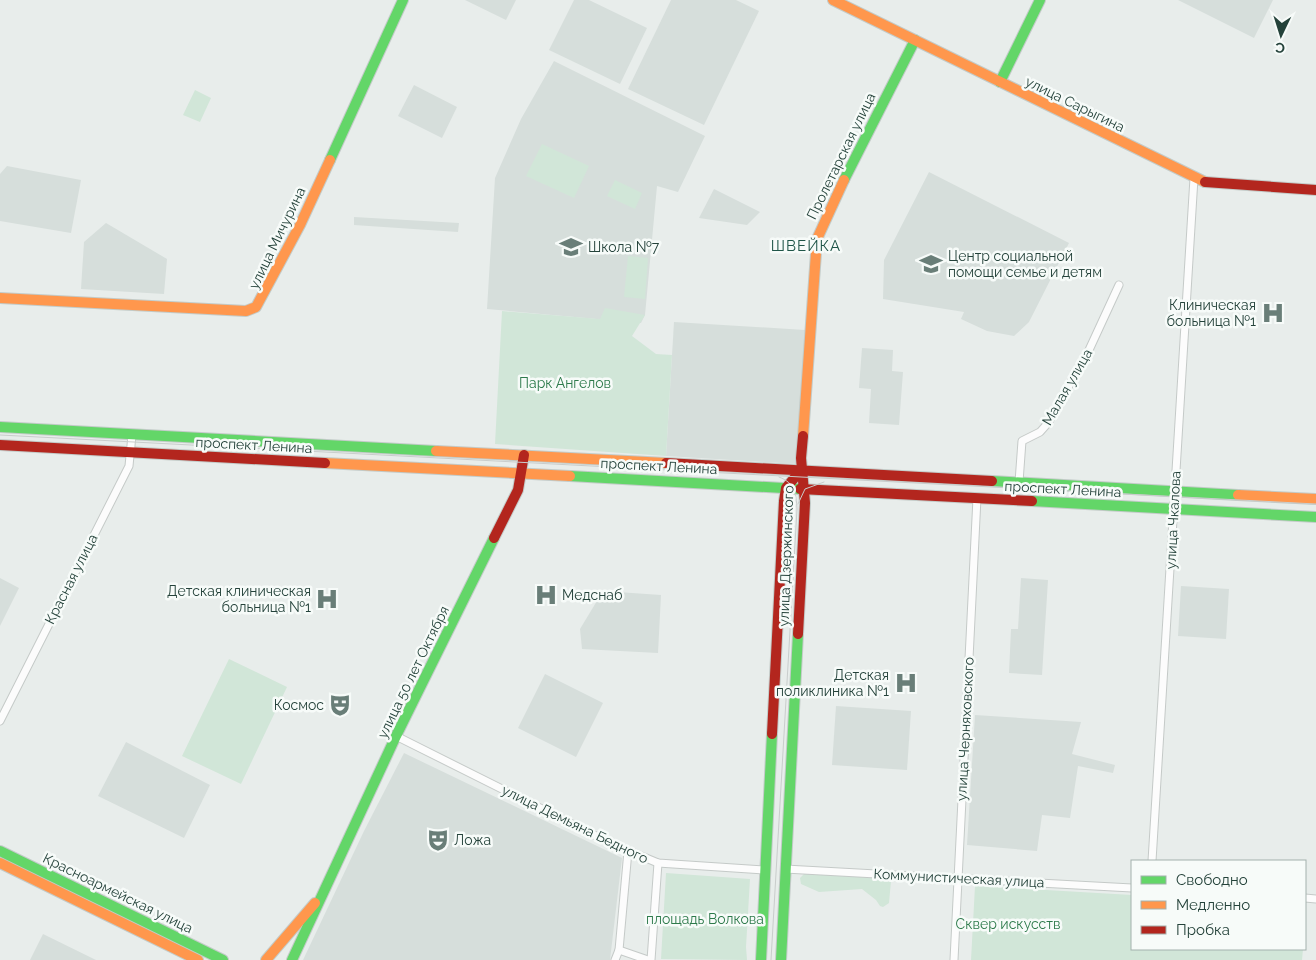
<svg xmlns="http://www.w3.org/2000/svg" width="1316" height="960" font-family="Raleway,sans-serif">
<rect width="100%" height="100%" fill="#e8edeb"/>
<g fill="#d6dedb">
<path d="M465 0H516L506 20Z"/>
<path d="M574 0H589L647 28 620 84 549 50Z"/>
<path d="M671 0H736L759 11 704 125 628 89Z"/>
<path d="M1178 0H1273L1254 38Z"/>
<path d="M554 61 705 136 678 192 657 186 645 315 641 323 487 309 495 178 521 119Z"/>
<path d="M414 85 457 107 442 138 398 116Z"/>
<path d="M7 166 81 180 71 233 0 221V174Z"/>
<path d="M929 172 1069 243 1029 322 1014 336 987 331 961 319 964 312 883 299 884 260Z"/>
<path d="M714 189 760 212 747 225 699 218Z"/>
<path d="M354 217 459 223 458 232 354 225Z"/>
<path d="M106 223 167 259 164 294 81 289 84 242Z"/>
<path d="M674 322 805 330 797 464 666 456Z"/>
<path d="M862 348 893 350 892 371 903 372 899 425 869 423 871 389 859 388Z"/>
<path d="M0 578 19 588 0 626Z"/>
<path d="M1021 578 1048 580 1042 675 1009 673 1011 629H1018Z"/>
<path d="M1181 586 1229 589 1226 639 1178 636Z"/>
<path d="M603 591 661 595 658 653 582 649 580 629Z"/>
<path d="M545 674 603 703 576 757 518 728Z"/>
<path d="M836 706 911 711 907 770 832 765Z"/>
<path d="M975 715 1081 722 1072 754 1115 765 1113 773 1078 766 1070 818 1042 815 1037 851 967 845Z"/>
<path d="M126 742 210 785 184 838 98 796Z"/>
<path d="M404 753 622 858 610 960H303L364 831Z"/>
<path d="M43 934 96 960H30Z"/>
</g>
<g fill="#d1e6d8">
<path d="M195 90 211 98 200 122 183 115Z"/>
<path d="M542 144 589 166 574 198 526 176Z"/>
<path d="M615 180 642 193 635 209 607 196Z"/>
<path d="M628 256 648 258 645 299 624 297Z"/>
<path d="M605 308 645 315 632 336 656 354 672 355 666 456 495 444 502 311 600 319Z"/>
<path d="M229 659 287 687 241 784 182 756Z"/>
<path d="M666 873 750 879 746 947 747 960 661 959Z"/>
<path d="M805 873 886 877 891 881 889 903 883 907 880 906 876 900 862 889 819 892 801 884 800 878Z"/>
<path d="M975 886 1132 895V949H1303L1302 960H971Z"/>
</g>
<g fill="none" stroke-linecap="round" stroke-linejoin="round">
<defs>
<g id="street">
<path d="M1019 482 1022 441 1040 432 1048 423 1089 350 1119 285"/>
<path d="M0 721 129 466 132 435"/>
<path d="M396 736 610 843 658 863 765 870"/>
<path d="M1152 861 1194 178"/>
<path d="M785 869 1132 888"/>
<path d="M1305 898 1316 899"/>
<path d="M619 950 648 960"/>
<path d="M615 960 619 950 628 851"/>
<path d="M651 960 658 863"/>
<path d="M954 960 977 498"/>
</g>
<g id="fast">
<path d="M1000 82 1040 0"/>
<path d="M330 160 403 0"/>
<path d="M844 180 915 40"/>
<path d="M0 427 436 451"/>
<path d="M570 476 800 489"/>
<path d="M992 481 1238 495"/>
<path d="M1032 501 1316 517"/>
<path d="M0 851 223 960"/>
<path d="M292 960 396 736 494 538"/>
<path d="M761 960 772 734"/>
<path d="M781 960 798 634"/>
</g>
<g id="slow">
<path d="M833 0 1205 182"/>
<path d="M0 298 246 311 256 307 300 225 330 160"/>
<path d="M803 436 817 239 844 180"/>
<path d="M436 451 666 463"/>
<path d="M325 463 570 476"/>
<path d="M1238 495 1316 499"/>
<path d="M0 863 198 960"/>
<path d="M266 960 315 903"/>
</g>
<g id="jam">
<path d="M1205 182 1316 190"/>
<path d="M0 445 325 463"/>
<path d="M666 463 992 481"/>
<path d="M800 489 1032 501"/>
<path d="M494 538 518 490 524 455"/>
<path d="M798 634 805 503 801 458 803 436"/>
<path d="M772 734 784 501 786 488 801 470"/>
</g>
</defs>
<use href="#street" stroke="#c5cac8" stroke-width="9"/>
<use href="#fast" stroke="#c3cbc8" stroke-width="12"/>
<use href="#slow" stroke="#c3cbc8" stroke-width="12"/>
<use href="#jam" stroke="#c3cbc8" stroke-width="12"/>
<use href="#street" stroke="#fcfcfc" stroke-width="7"/>
<use href="#fast" stroke="#63d668" stroke-width="10"/>
<use href="#slow" stroke="#ff974d" stroke-width="10"/>
<use href="#jam" stroke="#b3261e" stroke-width="10"/>
<g stroke="#c9cdcc" stroke-width="1">
<path d="M0 435 1316 504"/>
<path d="M798 504 805 489 824 482"/>
<path d="M771 960 797 509C796 493 795 483 779 477"/>
</g>
</g>
<defs>
<symbol id="school-bare" viewBox="-9 -9 18 18"><path d="M0-5L7-2L0 1L-7-2ZM-4 1L0 2.5L4 1V4Q0 6-4 4Z" fill="#697e78" stroke="#f7fbf9" stroke-width="2.5" paint-order="stroke"/></symbol>
<symbol id="hospital-bare" viewBox="-9 -9 18 18"><path d="M-5-5h3v3.5h4V-5h3V5h-3V1.5h-4V5h-3Z" fill="#697e78" stroke="#f7fbf9" stroke-width="2.5" paint-order="stroke"/></symbol>
<symbol id="theatre-bare" viewBox="-9 -9 18 18"><path d="M-5-5.5Q0-4 5-5.5V0Q5 5 0 6Q-5 5-5 0ZM-3.3-2.5H-1v1.5H-3.3ZM1-2.5H3.3v1.5H1ZM-2.8 1Q0 5.5 2.8 1Z" fill="#697e78" stroke="#f7fbf9" stroke-width="2.5" paint-order="stroke"/></symbol>
</defs>
<g fill-rule="evenodd">
<use href="#school-bare" x="555" y="231" width="32" height="32"/>
<use href="#school-bare" x="915" y="248" width="32" height="32"/>
<use href="#hospital-bare" x="1257" y="297" width="32" height="32"/>
<use href="#hospital-bare" x="530" y="579" width="32" height="32"/>
<use href="#hospital-bare" x="311" y="583" width="32" height="32"/>
<use href="#hospital-bare" x="890" y="667" width="32" height="32"/>
<use href="#theatre-bare" x="324" y="689" width="32" height="32"/>
<use href="#theatre-bare" x="422" y="824" width="32" height="32"/>
</g>
<g text-anchor="middle" dominant-baseline="central" stroke-width="5" stroke-linejoin="round" paint-order="stroke">
<g font-size="14" fill="#24423a" stroke="#f7fbf9">
<text transform="translate(1075 104) rotate(26)">улица Сарыгина</text>
<text transform="translate(841 156) rotate(-64)">Пролетарская улица</text>
<text transform="translate(277 238) rotate(-64)">улица Мичурина</text>
<text transform="translate(1067 387) rotate(-60)">Малая улица</text>
<text transform="translate(254 445) rotate(3)">проспект Ленина</text>
<text transform="translate(659 466) rotate(3)">проспект Ленина</text>
<text transform="translate(1063 489) rotate(3)">проспект Ленина</text>
<text transform="translate(1173 520) rotate(-87)">улица Чкалова</text>
<text transform="translate(786 556) rotate(-88)">улица Дзержинского</text>
<text transform="translate(71 579) rotate(-63)">Красная улица</text>
<text transform="translate(413 672) rotate(-64)">улица 50 лет Октября</text>
<text transform="translate(965 729) rotate(-87)">улица Черняховского</text>
<text transform="translate(575 824) rotate(26)">улица Демьяна Бедного</text>
<text transform="translate(959 878) rotate(3)">Коммунистическая улица</text>
<text transform="translate(118 893) rotate(26)">Красноармейская улица</text>
</g>
<g font-size="14" fill="#24423a" stroke="#f7fbf9" text-anchor="start">
<text x="588" y="247">Школа №7</text>
<text x="948" y="256">Центр социальной<tspan x="948" dy="16">помощи семье и детям</tspan></text>
<text x="1256" y="305" text-anchor="end">Клиническая<tspan x="1256" dy="16">больница №1</tspan></text>
<text x="311" y="591" text-anchor="end">Детская клиническая<tspan x="311" dy="16">больница №1</tspan></text>
<text x="562" y="595">Медснаб</text>
<text x="889" y="675" text-anchor="end">Детская<tspan x="889" dy="16">поликлиника №1</tspan></text>
<text x="324" y="705" text-anchor="end">Космос</text>
<text x="454" y="840">Ложа</text>
</g>
<g font-size="14" fill="#2d7a4b" stroke="#f7fbf9">
<text x="565" y="383">Парк Ангелов</text>
<text x="705" y="919">площадь Волкова</text>
<text x="1008" y="924">Сквер искусств</text>
</g>
<g font-size="15" letter-spacing="1" fill="#1f5548" stroke="#f7fbf9">
<text x="806" y="246">ШВЕЙКА</text>
</g>
</g>
<rect x="1131" y="860" width="175" height="90" fill="#f7fbf9" stroke="#a3b1ad"/>
<rect x="1141" y="876" width="25" height="8" fill="#63d668" stroke="#a3b1ad"/>
<text x="1176" y="885" font-size="15" fill="#24423a">Свободно</text>
<rect x="1141" y="901" width="25" height="8" fill="#ff974d" stroke="#a3b1ad"/>
<text x="1176" y="910" font-size="15" fill="#24423a">Медленно</text>
<rect x="1141" y="926" width="25" height="8" fill="#b3261e" stroke="#a3b1ad"/>
<text x="1176" y="935" font-size="15" fill="#24423a">Пробка</text>
<g transform="translate(1281 35) rotate(184)" stroke="#f7fbf9" stroke-width="4" paint-order="stroke">
<path d="M0-4L9 19L0 12L-9 19Z" fill="#24423a"/>
<text y="-8" font-size="14" font-weight="bold" text-anchor="middle" fill="#24423a">С</text>
</g>
</svg>
